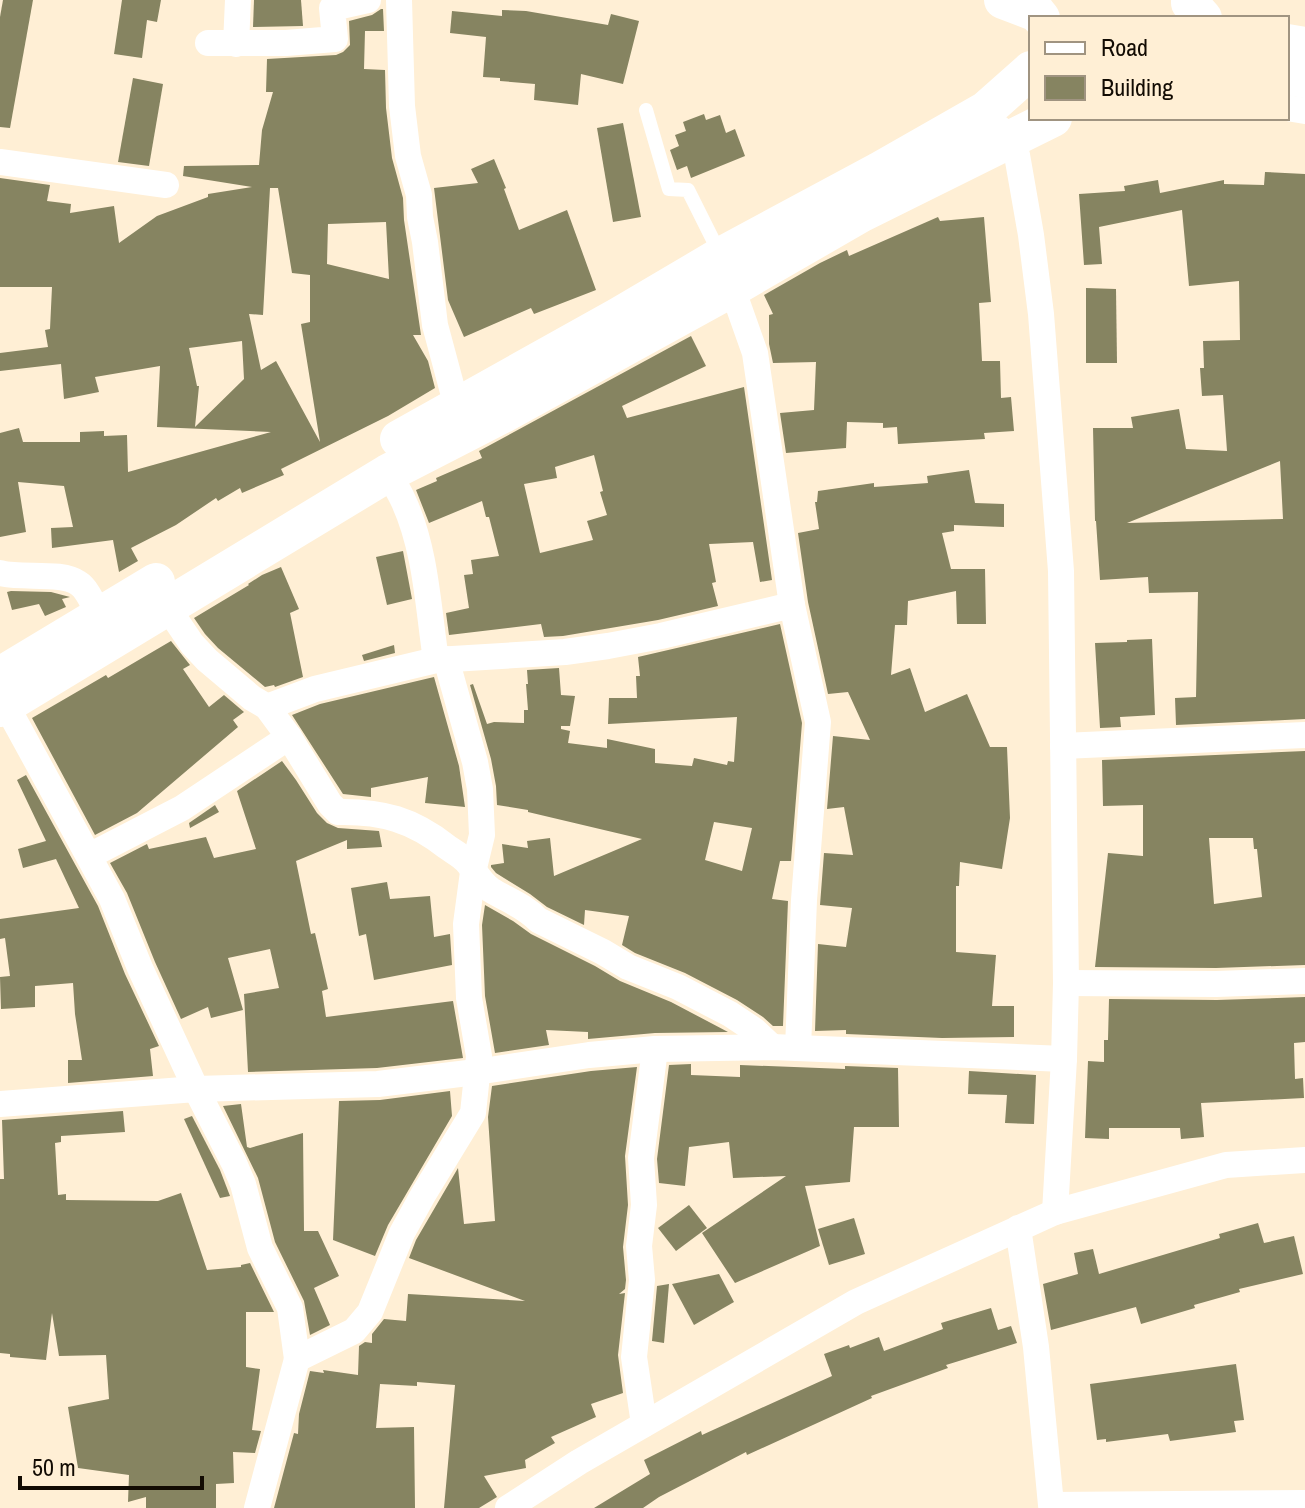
<svg xmlns="http://www.w3.org/2000/svg" width="1305" height="1508" font-family="'Archivo Narrow',sans-serif">
<rect width="100%" height="100%" fill="#ffefd5"/>
<g fill="#868461" fill-rule="evenodd">
<path d="M3 0H33L10 128 0 127V17Z"/>
<path d="M122 0H161L157 22 147 20 142 58 114 54Z"/>
<path d="M254 0H301L303 26 253 27Z"/>
<path d="M381 9H383L384 31H365L364 69 385 70 386 108 392 158 403 198 404 220 421 335H413L428 361 435 388 388 416 281 469 284 475 242 493 240 488 218 501 216 498 176 525 131 548 138 561 119 572 113 540 52 548 51 528 73 527 64 486 18 482 26 532 0 537V433L19 428 23 442H80V432L104 431V436L127 435 128 472 271 432 157 427 160 366 95 377 99 392 64 399 61 364 0 371V353L48 347 45 330 50 329 52 287H0V178L50 185 47 201 71 204 70 213 114 206 119 243 157 216 208 197V194L252 187 183 176 184 166 259 165 262 130 273 92H266L267 59 336 55 343 52 350 45 349 21 372 15ZM270 188H278L292 273 310 275V322L301 324 320 442 276 361 261 370 249 314 263 315ZM386 222 389 279 327 264 328 224ZM242 341 244 379 195 427 199 386H197L189 348Z"/>
<path d="M502 10 526 11 608 25 611 14 639 21 623 84 581 74 578 105 534 100 535 84 500 81V78L483 77 486 37 450 33 452 11 502 16Z"/>
<path d="M133 78 163 84 149 166 118 162Z"/>
<path d="M704 114 706 120 720 115 726 133 735 129 745 156 691 178 687 166 677 170 670 150 679 146 675 135 686 131 683 122Z"/>
<path d="M623 123 641 217 613 222 597 128Z"/>
<path d="M494 159 506 188 504 189 519 230 567 210 596 290 534 314 531 308 464 337 448 300 434 188 478 183 471 169Z"/>
<path d="M1265 172 1305 174V719L1176 725 1175 698 1196 697 1198 592 1149 593 1148 577 1100 580 1096 521H1095L1093 428H1133L1131 417 1179 409 1186 449 1227 451 1223 395 1202 396 1200 368H1204L1203 341 1240 340 1239 281 1189 286 1182 210 1099 227 1102 264 1084 265 1079 194 1125 191 1124 186 1158 180 1160 193 1224 180V184L1264 185ZM1280 461 1283 519 1127 523Z"/>
<path d="M938 217 940 221 984 217 991 302 979 303 982 361H1000L1001 398 1011 397 1014 431 984 433 985 439 898 444 897 427 883 428V423L847 422 846 448 786 453 780 413 814 410 816 362 773 363 769 344V315L773 314 764 295 820 263 847 250 849 256Z"/>
<path d="M1086 288 1116 289 1117 363H1086Z"/>
<path d="M691 336 706 366 622 406 627 418 744 387 772 580 760 582 753 542 709 544 716 582 712 583 718 606 658 620 563 636 544 637 541 624 449 635 446 613 469 608 464 575 473 574 471 560 499 556 489 517H486L482 501 429 523 416 490 437 481 436 478 482 458 479 451ZM594 455 603 491 600 492 607 515 587 521 593 540 540 553 524 484 557 478 555 467Z"/>
<path d="M969 470 975 503 1004 504V527L954 525V531L942 533 951 569H985L986 624H957L956 591 908 601 907 625H895L891 675 910 668 925 712 967 694 990 747H1007L1010 818 1002 869 960 862 959 886H956V952L996 955 992 1006H1014V1037L942 1038 846 1034V1030L815 1031 818 944 846 947 852 908 820 905 824 853 853 855 844 807 827 809 833 736 870 740 848 692 828 694 808 602 798 533 819 529 815 502H817L818 491 874 483V487L928 483 927 476Z"/>
<path d="M403 551 412 599 387 605 376 557Z"/>
<path d="M281 567 299 609 290 613 303 677 275 687 274 685 265 687 218 648 205 634 194 618 249 585 248 584 262 575Z"/>
<path d="M11 591 51 592 70 597 62 599 66 607 45 616 39 604 12 610 7 592Z"/>
<path d="M780 624 802 723 791 861H780L772 899 788 901 783 1026H773L763 1017 737 1000 685 973 635 953 622 945 629 916 585 910 584 925 547 907 530 894 496 873 491 867V865L504 863 502 844 528 848 527 841 550 838 554 876 642 839 528 812V810L497 805 496 786 491 759 470 685 473 684 487 724 494 722 524 723V710H528L526 684H528L527 670 559 668 561 695 575 696 570 726H561V729L570 731 568 743 607 748V739L655 749V763L692 766 694 758 727 765 728 761 734 762 737 717 608 724 609 698H637L636 676H640L638 657ZM714 822 752 828 742 871 705 860Z"/>
<path d="M1152 639 1155 715 1120 717 1121 727 1100 728 1095 643 1127 642V640Z"/>
<path d="M171 641 190 665 183 669 209 707 224 695 244 712 233 720 238 727 137 813 95 835 32 718 106 675 108 678Z"/>
<path d="M394 645 395 653 364 661 362 655Z"/>
<path d="M434 677 459 766 465 807 425 803 428 777 371 788V797L343 794 292 715 320 704Z"/>
<path d="M1305 751V965L1216 968 1095 967 1108 853 1143 856V805L1103 806 1102 760ZM1209 838H1253L1254 849H1257L1262 897 1214 904Z"/>
<path d="M282 761 296 780 317 813 327 823 338 828 379 831 382 847 347 849V840L296 861 311 934 315 933 328 989 322 991 326 1017 453 1001 463 1058 377 1068 248 1072 244 994 279 988 270 949 228 958 243 1010 211 1018 208 1007 181 1019 155 962 127 893 110 863 147 844 149 849 206 837 214 858 256 849 237 791Z"/>
<path d="M26 775 98 906 125 974 159 1046 150 1049 153 1076 68 1083V1060H82L75 1014 73 983 35 986V1007L1 1009 0 977 10 976 5 938 0 939V919L79 908 56 859 23 868 18 849 46 841 17 780Z"/>
<path d="M215 805 219 812 190 828 189 823Z"/>
<path d="M387 882 390 899 430 896 434 937 450 934 452 965 374 980 366 934 359 936 351 888Z"/>
<path d="M485 905 513 921 531 934 595 966 620 981 671 1002 728 1032 655 1033 588 1039V1032L546 1030 549 1045 495 1053 485 996 482 925Z"/>
<path d="M1305 997V1042L1294 1043 1295 1079 1303 1078 1304 1098 1201 1103 1204 1137 1181 1139 1180 1128H1109V1139L1085 1138 1088 1061 1104 1062V1040H1108L1109 999 1217 1000Z"/>
<path d="M691 1064V1075L740 1077V1065L845 1069V1066L898 1068 899 1127H854L850 1182 805 1186 820 1246 735 1283 702 1233 786 1176 733 1178 729 1142 689 1147 685 1186 659 1183 657 1159 669 1065Z"/>
<path d="M637 1067 625 1156 628 1205 623 1247 626 1280 625 1289 619 1294 625 1293 618 1355 623 1393 591 1404 596 1417 551 1437 555 1443 525 1460 526 1468 484 1476 497 1497 479 1508H444L455 1385 417 1382V1386L380 1384 376 1428 414 1427 415 1508H274L294 1433 298 1434 299 1414 310 1371 324 1373 323 1370 358 1375 359 1346 365 1342 372 1343V1334L384 1319 406 1321 408 1294 525 1301 409 1258 416 1240 458 1168 464 1224 495 1221 488 1117 492 1086 591 1071Z"/>
<path d="M969 1071 1036 1075 1034 1124 1005 1123 1007 1095 968 1094Z"/>
<path d="M450 1091 452 1116 388 1225 375 1256 333 1240 339 1101 380 1100Z"/>
<path d="M241 1104 247 1147 250 1148 303 1133 304 1231H318L339 1276 314 1288 330 1325 310 1335 304 1301 275 1242 258 1178 223 1106Z"/>
<path d="M123 1111 125 1132 61 1136V1142L55 1143 58 1195 66 1194V1200L158 1201 181 1193 207 1270 241 1267V1265L250 1263 274 1312H246V1367L260 1369 252 1430 261 1431 255 1453 233 1452 234 1483 216 1484V1508H146V1497L128 1502 129 1475 78 1468 68 1407 109 1399 106 1355 59 1356 52 1313 46 1360 10 1357V1354L0 1353V1179H4L2 1120Z"/>
<path d="M192 1116 220 1170 230 1196 220 1198 184 1119Z"/>
<path d="M689 1205 707 1228 676 1251 658 1228Z"/>
<path d="M854 1218 865 1254 829 1265 818 1229Z"/>
<path d="M1258 1223 1264 1243 1294 1236 1303 1274 1239 1289 1240 1292 1194 1305 1195 1308 1141 1324 1136 1307 1051 1330 1043 1284 1078 1274 1074 1253 1093 1249 1099 1274 1220 1238 1219 1234Z"/>
<path d="M719 1274 734 1302 694 1325 672 1284Z"/>
<path d="M669 1284 664 1343 652 1341 657 1286Z"/>
<path d="M991 1308 998 1330 1011 1326 1017 1343 946 1365 948 1368 871 1396 872 1398 747 1455 746 1452 659 1497 643 1508H594L650 1474 644 1460 701 1431 702 1435 832 1376 824 1354 849 1345 850 1348 879 1337 884 1351 943 1329 941 1323Z"/>
<path d="M1236 1364 1244 1420 1234 1421 1236 1432 1170 1441 1168 1434 1106 1442V1439L1097 1440 1090 1384Z"/>
</g>
<g fill="none" stroke-linecap="round" stroke-linejoin="round">
<path stroke="#fff" stroke-width="14" d="M646 110 669 189 688 190 720 254"/>
<g stroke="#fff" stroke-width="26">
<path d="M399 0 402 106 408 156 419 195 420 217 425 242 435 325 457 407"/>
<path d="M208 43H286L335 39 332 8 368 0"/>
<path d="M236 44 238 0"/>
<path d="M1287 108 1305 111"/>
<path d="M999 128 1017 155 1031 235 1041 314 1061 571 1066 983 1064 1059 1055 1212"/>
<path d="M0 162 166 185"/>
<path d="M732 288 755 353 792 605 818 722 804 900 798 1048"/>
<path d="M388 473C393 482 399 491 403 500 426 549 428 607 436 660"/>
<path d="M0 573C21 579 62 571 78 583 88 589 94 606 99 616"/>
<path d="M167 607 192 644 207 660 252 698 267 707 289 737 330 804 338 812C382 811 413 820 447 847 454 852 462 856 467 862 475 871 481 883 491 890 507 900 525 906 538 920L603 952 628 967 678 987 730 1014 754 1030 772 1047"/>
<path d="M6 705 112 899 140 968 196 1089 234 1163 243 1184 260 1248 290 1308 297 1359"/>
<path d="M267 707 315 689 436 660 565 652 608 646 661 636 792 605"/>
<path d="M1063 746 1305 735"/>
<path d="M89 856 182 808 289 737"/>
<path d="M1066 983 1216 984 1305 981"/>
<path d="M0 1104 196 1089 378 1084 476 1072 589 1055 655 1049 772 1047 1064 1059"/>
<path d="M1018 1228 1036 1347 1051 1505 1305 1503"/>
<path d="M644 1424 634 1357 642 1280 639 1246 644 1205 641 1158 655 1049"/>
<path d="M257 1508 297 1359 354 1331 370 1312 402 1233 423 1195 473 1113 479 1056 469 998 466 924 473 872 482 835 480 789 475 762 446 659"/>
<path d="M508 1508 579 1462 856 1302 1055 1212 1226 1165 1305 1160"/>
</g>
<g stroke="#fff" stroke-width="38">
<path d="M1003 0 1037 13 1041 18"/>
<path d="M1190 0V3L1203 18"/>
<path d="M1287 43 1305 46"/>
<path d="M1287 76 1305 79"/>
<path d="M399 439 619 316 721 256 879 171 986 110 1031 70"/>
<path d="M0 676 156 582"/>
<path d="M0 708 388 473 503 414 732 288 860 214 1053 118"/>
</g>
</g>
<rect x="1029" y="16" width="260" height="104" fill="#ffefd5" stroke="#a09481" stroke-width="2"/>
<rect x="1045" y="42" width="40" height="12" fill="#ffffff" stroke="#a09481" stroke-width="2"/>
<text x="1101" y="56" font-size="24" fill="#120b03">Road</text>
<rect x="1045" y="76" width="40" height="24" fill="#868461" stroke="#a09481" stroke-width="2"/>
<text x="1101" y="96" font-size="24" fill="#120b03">Building</text>
<path d="M20 1476v12h182v-12" fill="none" stroke="#120b03" stroke-width="4"/>
<text x="32" y="1476" font-size="24" fill="#120b03" stroke="#ffefd5" stroke-width="6" paint-order="stroke">50 m</text>
</svg>
